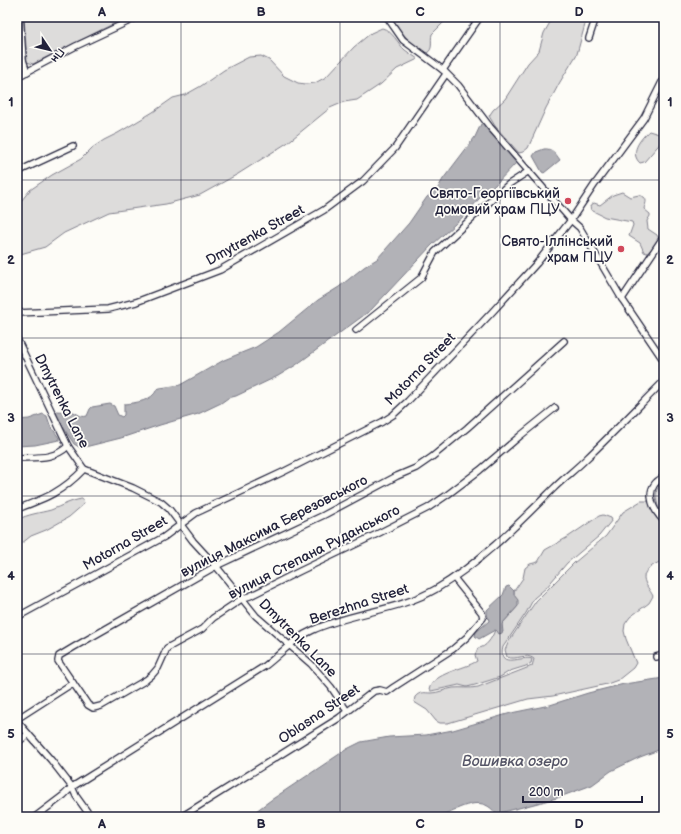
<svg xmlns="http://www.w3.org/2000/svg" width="681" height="834" font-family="'Balsamiq Sans',sans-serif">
<rect width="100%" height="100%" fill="#fdfcf7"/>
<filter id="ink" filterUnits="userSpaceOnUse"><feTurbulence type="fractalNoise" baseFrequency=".025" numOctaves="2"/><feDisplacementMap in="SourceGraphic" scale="8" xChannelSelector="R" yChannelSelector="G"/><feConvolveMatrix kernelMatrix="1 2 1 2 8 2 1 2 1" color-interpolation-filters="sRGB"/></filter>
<g filter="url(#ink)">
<g fill="#dddcdb" stroke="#807f8b">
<path d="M24 17H127L33 64 27 62Z"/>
<path d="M392 17H449L432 34C430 41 434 49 427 53 415 50 397 28 392 17Z"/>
<path d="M553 17H587L577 54 560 82 546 108 528 148 523 152 519 153 495 126 489 116 493 110 505 99 528 63 539 51 544 33Z"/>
<path d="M382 28C392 30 398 44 405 50 409 53 414 56 418 59L397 69 381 84 357 100 344 102 330 108 287 143 238 174 200 195 166 204 109 212 64 233 45 247 17 255V206L30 190 52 175 81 159 92 148 104 140 118 133 153 112 173 98 185 95 201 86 224 70 249 57 261 56 269 60 284 76 298 83 306 84 315 83 326 77 354 47 371 33Z"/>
<path d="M664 129V139L644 162 640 163C629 153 640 139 649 131L659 134Z"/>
<path d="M622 192 630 197 639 195 644 197C648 201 645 204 644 209L650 214V216L647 221 648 229 657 235 659 239 653 248 647 253 644 252 640 243 629 236 633 225 632 222 605 217 591 210 590 206 594 203 600 205 613 195Z"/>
<path d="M664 481V515C655 506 652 488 664 481Z"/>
<path d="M81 499H83L84 504 69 517 46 530 31 536 17 547V520C28 514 40 513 51 510 61 506 70 501 81 499Z"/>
<path d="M641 501H648L656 517 664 526V560C657 563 643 569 644 578 645 585 650 590 653 596L649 603 630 617 625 624 624 631 626 639 636 663 633 668 618 680 607 684 553 696 528 699 448 723H440L436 721 427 710 414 702 415 697C420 691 425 693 431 693 438 693 446 689 453 688 461 687 469 689 478 687L532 666 534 659C526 652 516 661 507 657L505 650 509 641 536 601 574 563 606 536 623 512Z"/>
<path d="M603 515 611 518 612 520 599 536 567 563 546 588 534 598 526 613 503 647C497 670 523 655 532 659L531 663 526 666 510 671 500 677 475 685 467 687 459 685 450 687 431 691 429 690C432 673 465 669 477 661L475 655 478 648C486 648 492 638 495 630L503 632 502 624 518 606 514 595V591L523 578 525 568 530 564 538 562 545 550 568 537 599 516Z"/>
</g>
<g fill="#b2b2b7" stroke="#787885">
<path d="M484 123 502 143 508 152 516 160 517 162 494 186 484 193 466 214 432 245 371 310 296 365 278 376 236 396 228 398 221 403 198 414 160 425 121 438 81 448 74 444 56 416V413L57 411C62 412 66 410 71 411 78 413 80 418 87 416L90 409 92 407 110 404 114 406 118 415 122 417 124 415V404C135 403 153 401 157 389L160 388 180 385 224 360 256 347 279 332 318 300 339 287 364 267 377 259 409 223 427 197 438 188 443 179 475 137 481 124Z"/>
<path d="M544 149C552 148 556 154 560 160L544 173 542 172 533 156 536 152Z"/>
<path d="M43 414 47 416 50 425 59 438V440L35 445 17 446V420L29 419Z"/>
<path d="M509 586 514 591V595L518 600V606L502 624V633L499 634 497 631 495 630 479 639 475 636 476 632 489 621 487 614V610L503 595 506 587Z"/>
<path d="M664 678V748L640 757 611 771 592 785 557 798 496 814C483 795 464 806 447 813 442 815 436 816 431 817H248L271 800 347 749 361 742 389 737 426 735 453 730 511 713 550 705 588 693 624 684Z"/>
</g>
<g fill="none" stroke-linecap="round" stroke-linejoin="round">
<defs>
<g id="minor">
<path d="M20 17 23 60"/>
<path d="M387 17 403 40 443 70 458 85 490 127 571 220 580 228 622 299 664 361"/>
<path d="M589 38 596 17"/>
<path d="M17 59 23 60 27 72"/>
<path d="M443 70 480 17"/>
<path d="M17 77 76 46 138 17"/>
<path d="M17 172 73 146"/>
<path d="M622 299 664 236"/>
<path d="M17 313 108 309 136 302 220 270 324 210 363 181 395 148 446 74"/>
<path d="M356 330 421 278 435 252 509 184 529 171"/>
<path d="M17 339 68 446 84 469 133 488 161 502 169 509 193 541 216 566 256 616 311 664 331 687 347 711"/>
<path d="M555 408 520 436 480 470 447 495 428 508 375 535 300 571 250 596 243 598 213 618 202 629 167 648 158 668 152 675 146 680 101 706 93 708 88 705 58 661 59 656 74 647 216 566 324 515 397 476 416 468 432 457 467 428 564 341"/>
<path d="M17 458C35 457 54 460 68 446"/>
<path d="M664 477C643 487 651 508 664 521"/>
<path d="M17 509C46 498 62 492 84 469"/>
<path d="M17 617 164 537 196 513 283 472 382 422 393 415 408 401 494 310 537 263 571 220 595 184 644 118 664 78"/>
<path d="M656 657 664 655"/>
<path d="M17 719 73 683"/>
<path d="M17 721 51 760 72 787 76 796 91 817"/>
<path d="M17 743 28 734"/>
<path d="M35 817 64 795 72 787 265 666C281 654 294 638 313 630 353 612 398 611 436 589 480 563 517 525 553 489 564 478 576 469 587 458 613 433 638 407 664 381"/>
<path d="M181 817 339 718 374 691 380 690 387 692 394 687 453 649 467 637 483 618 482 613 454 578"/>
</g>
</defs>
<use href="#minor" stroke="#22223b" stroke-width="8"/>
<use href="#minor" stroke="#fdfcf7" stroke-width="5.5"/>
</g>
</g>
<path fill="none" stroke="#22223b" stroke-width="1" stroke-opacity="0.55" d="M181 17V817M340 17V817M500 17V817M17 180H664M17 338H664M17 496H664M17 654H664"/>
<g fill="#d1495b" stroke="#fdfcf7" stroke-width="1.5">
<circle cx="568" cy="201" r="4"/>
<circle cx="621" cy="249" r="4"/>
</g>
<g text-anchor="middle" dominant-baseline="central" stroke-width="3.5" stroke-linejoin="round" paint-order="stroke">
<g font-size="14" fill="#22223b" stroke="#fdfcf7" text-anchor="end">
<text x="560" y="193">Свято-Георгіївський<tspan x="560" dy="16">домовий храм ПЦУ</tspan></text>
<text x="613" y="241">Свято-Іллінський<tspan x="613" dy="16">храм ПЦУ</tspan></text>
</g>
<g font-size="14" fill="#22223b" stroke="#fdfcf7">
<text transform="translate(255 235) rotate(-29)">Dmytrenka Street</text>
<text transform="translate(420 369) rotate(-46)">Motorna Street</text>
<text transform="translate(62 401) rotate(63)">Dmytrenka Lane</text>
<text transform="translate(274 526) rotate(-27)">вулиця Максима Березовського</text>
<text transform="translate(125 543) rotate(-30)">Motorna Street</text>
<text transform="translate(314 552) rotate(-27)">вулиця Степана Руданського</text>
<text transform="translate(359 604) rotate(-18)">Berezhna Street</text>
<text transform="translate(298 638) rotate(45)">Dmytrenka Lane</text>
<text transform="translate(319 714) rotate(-34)">Oblasna Street</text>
</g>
<g font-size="15" font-style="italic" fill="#545466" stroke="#fdfcf7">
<text x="515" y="761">Вошивка озеро</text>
</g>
</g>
<rect width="681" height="834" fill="none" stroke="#fdfcf7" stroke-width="44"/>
<g transform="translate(50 50) rotate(125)" stroke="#fdfcf7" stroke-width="3" paint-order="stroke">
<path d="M0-3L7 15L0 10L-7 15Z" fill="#22223b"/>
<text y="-6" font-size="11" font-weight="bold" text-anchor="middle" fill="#22223b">Пн</text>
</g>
<path d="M523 796v6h119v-6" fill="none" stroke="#22223b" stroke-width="2"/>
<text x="529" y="796" font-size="12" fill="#22223b" stroke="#fdfcf7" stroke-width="3" paint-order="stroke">200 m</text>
<rect x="22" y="22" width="637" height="790" fill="none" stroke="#22223b" stroke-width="1.5"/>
<g font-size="13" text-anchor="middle" font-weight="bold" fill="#22223b">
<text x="102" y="16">A</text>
<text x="261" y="16">B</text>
<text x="420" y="16">C</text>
<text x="579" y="16">D</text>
<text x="11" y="106">1</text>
<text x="670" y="106">1</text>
<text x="11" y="264">2</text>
<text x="670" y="264">2</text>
<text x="11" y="422">3</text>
<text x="670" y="422">3</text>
<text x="11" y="580">4</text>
<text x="670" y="580">4</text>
<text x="11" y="738">5</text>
<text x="670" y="738">5</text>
<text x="102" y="828">A</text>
<text x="261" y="828">B</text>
<text x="420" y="828">C</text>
<text x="579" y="828">D</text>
</g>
</svg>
